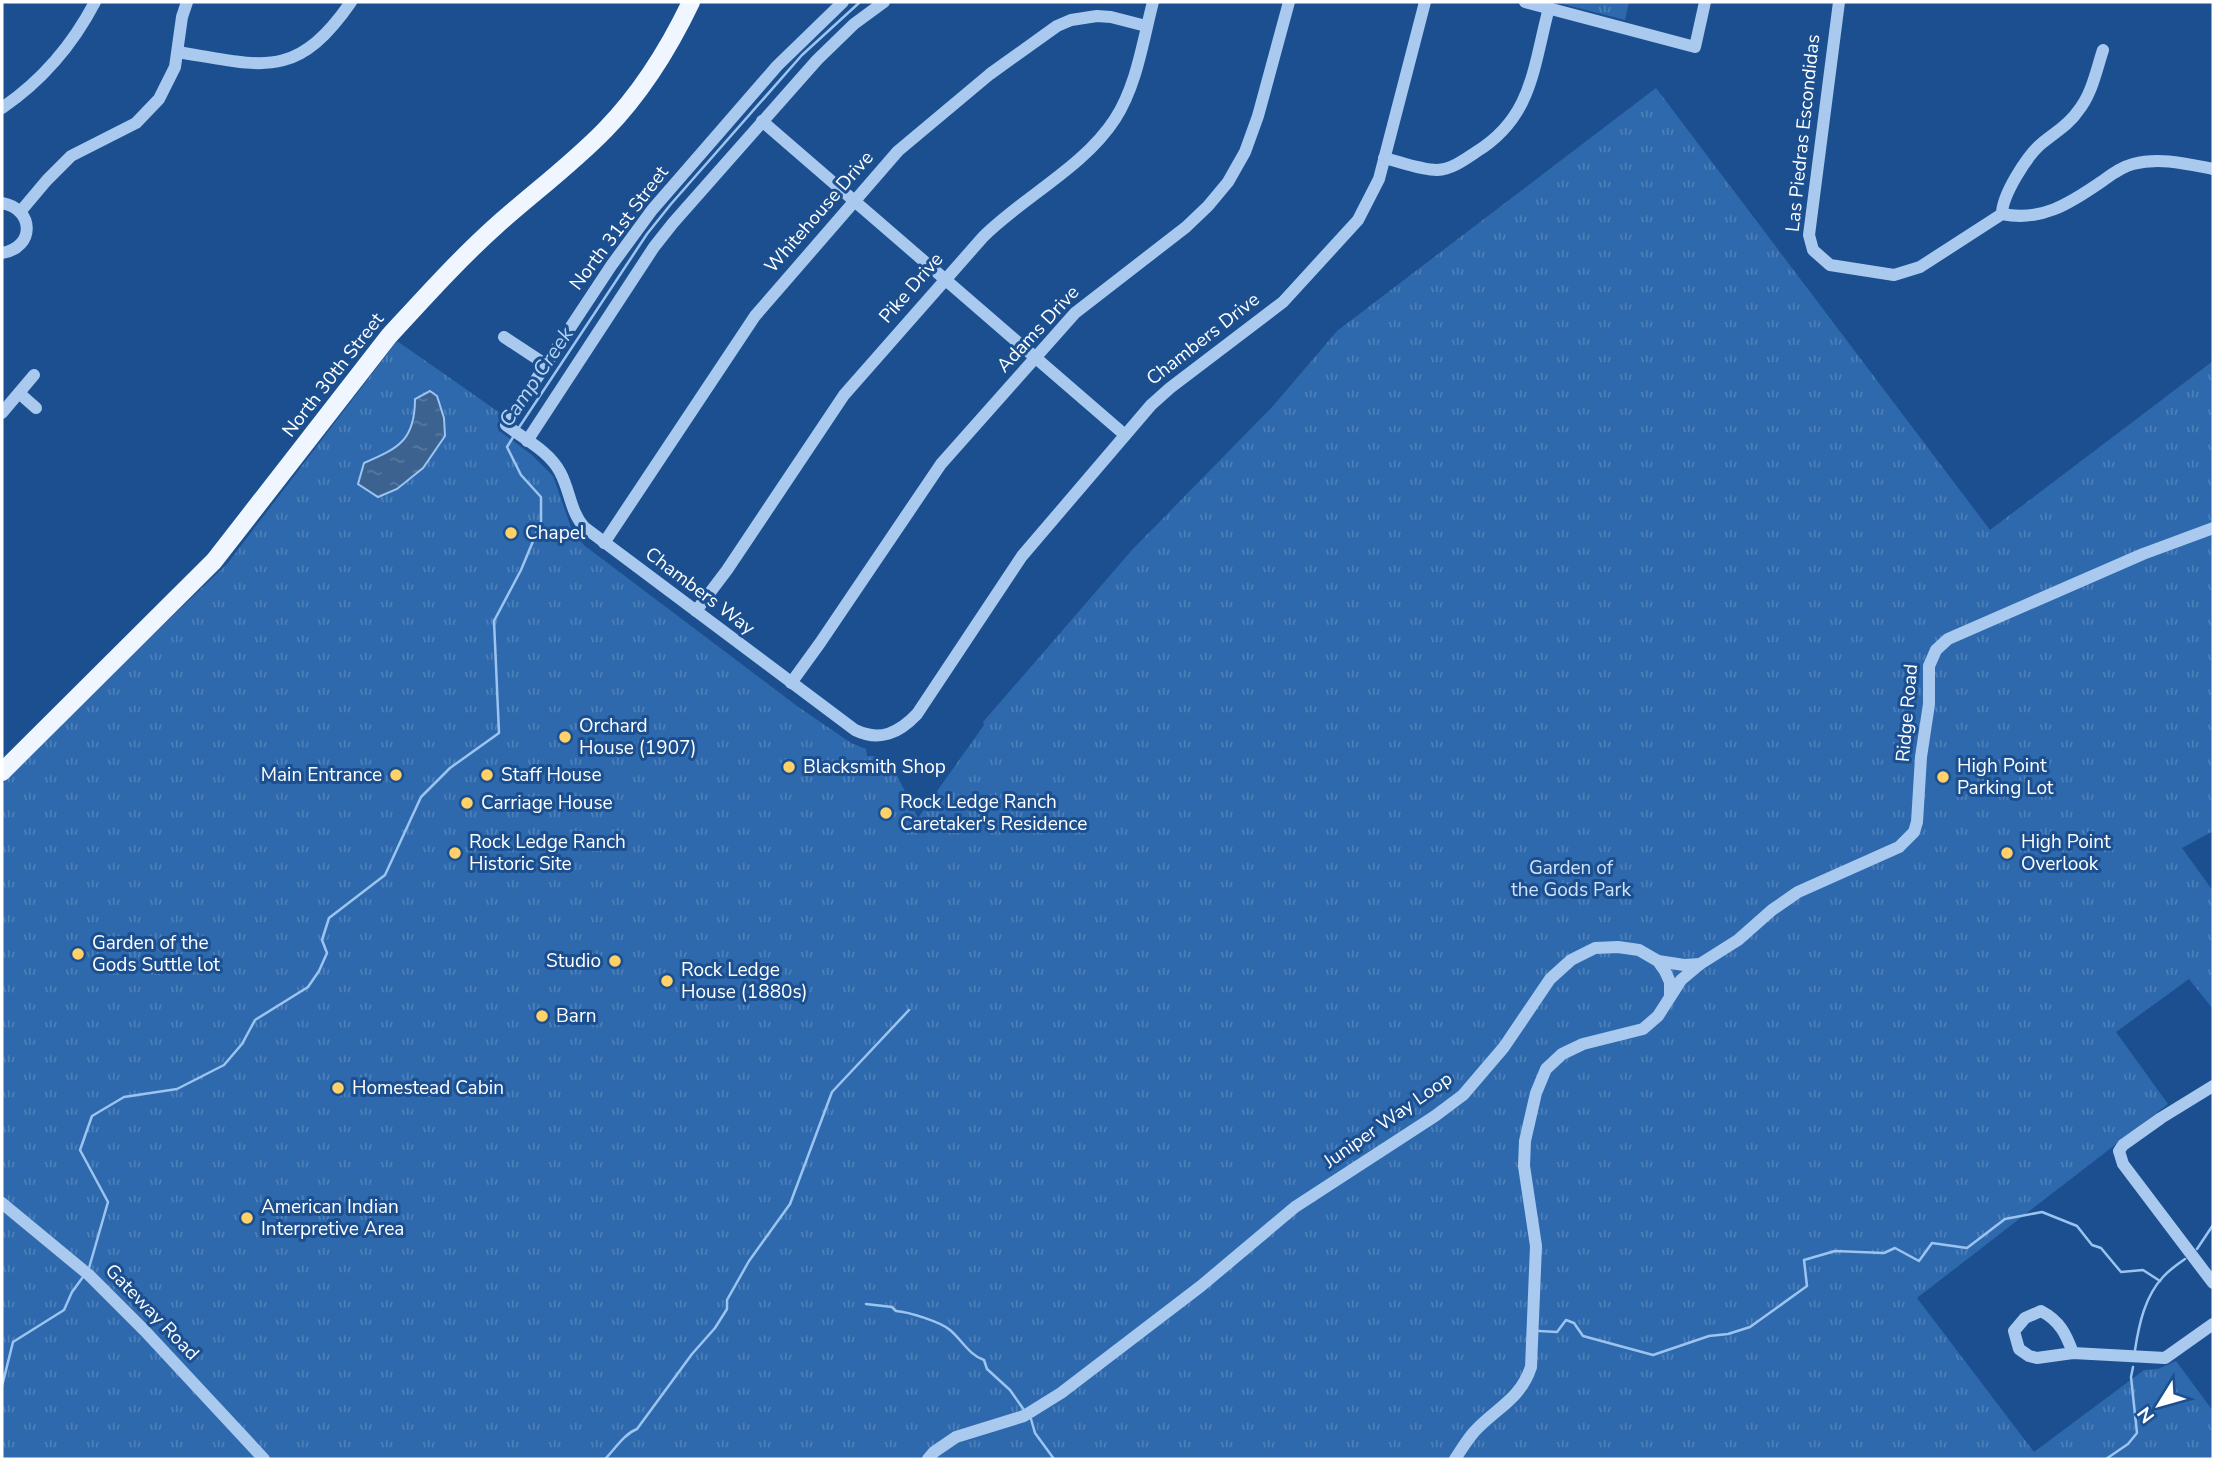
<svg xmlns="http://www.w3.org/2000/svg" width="2215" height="1461" font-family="'Nunito Sans',sans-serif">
<defs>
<pattern id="grass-tufts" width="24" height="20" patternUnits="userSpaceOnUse" patternTransform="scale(1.75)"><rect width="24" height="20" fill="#2e69ad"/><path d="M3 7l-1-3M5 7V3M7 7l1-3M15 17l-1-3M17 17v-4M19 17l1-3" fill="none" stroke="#4d80b9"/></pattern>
<pattern id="water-ripples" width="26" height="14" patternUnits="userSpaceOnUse" patternTransform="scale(1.75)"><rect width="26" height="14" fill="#3c6290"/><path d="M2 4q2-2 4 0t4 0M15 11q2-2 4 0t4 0" fill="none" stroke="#597aa1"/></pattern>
</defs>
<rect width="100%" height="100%" fill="#1b4f8f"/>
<g fill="url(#grass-tufts)">
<path d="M1555,2H1629L1625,20Z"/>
<path d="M1656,88L1990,530L2213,361V831L2182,848L2213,891V1009L2189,979L2116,1032L2168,1104L1917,1298L2034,1452L2144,1370L2158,1369L2176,1361L2213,1411V1459H2V785L79,705L227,564L397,341L503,415L497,424L498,430L532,455L553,476L573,533L585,546L797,706L851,743L866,749L867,756H876L885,767L892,765L918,818L984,725L983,722L1132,550L1273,406L1337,331Z"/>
</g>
<path fill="url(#water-ripples)" stroke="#9cc4f0" stroke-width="2" d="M430,391L437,396L444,418L445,436L423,468L397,489L378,497L358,484L364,463C399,448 415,440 415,399Z"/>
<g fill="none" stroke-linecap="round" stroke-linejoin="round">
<g stroke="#9cc4f0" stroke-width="2.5">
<path d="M518,429L647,234L671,204L802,55L860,2"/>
<path d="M2197,1249L2213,1225"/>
<path d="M89,1268L108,1202L80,1150L92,1116L124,1097L177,1089L224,1065L242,1044L255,1020L308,987L319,971L327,953L322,940L329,918L385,875L421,797L450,768L499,733L494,621L521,570L541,522V497L521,475L507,447L515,434"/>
<path d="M866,1304L892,1307L896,1311C909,1312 941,1322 950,1330C962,1340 969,1355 984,1360L987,1369L1010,1390L1024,1410"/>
<path d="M1539,1331L1557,1332L1566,1320L1574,1323L1583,1336L1653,1355L1709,1336L1728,1334L1750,1327L1807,1286L1804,1260L1835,1251L1884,1253L1895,1248L1919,1261L1932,1243L1967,1248L2005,1219L2042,1212L2077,1226L2092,1245L2101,1248L2121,1272L2143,1270L2160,1281"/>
<path d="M2135,1350C2139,1324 2145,1296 2163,1277C2169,1270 2178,1264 2185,1259"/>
<path d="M2,1386L13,1342L64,1310L72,1292L83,1277"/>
<path d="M1031,1419L1035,1433L1054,1459"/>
<path d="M605,1459C615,1449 624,1434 637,1429L692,1354L715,1328L727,1309V1300L749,1261L790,1204L832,1092L909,1010"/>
<path d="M2106,1459L2128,1444L2137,1433L2131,1377L2133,1367"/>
</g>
<g stroke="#a9c9ee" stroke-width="12">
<path d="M843,2L777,66L652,210L611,266L506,425C524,439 549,451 560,472C570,490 570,511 584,527L855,730C880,742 899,733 917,714L1022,556L1151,405L1170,388L1283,302L1358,220L1379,179L1425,2"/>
<path d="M1525,2L1695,47L1705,2"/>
<path d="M1839,2L1809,235L1813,250L1830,265L1894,275L1920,267L2002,214C2041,222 2069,204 2101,182C2111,175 2121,167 2133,164C2160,157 2187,164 2213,169"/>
<path d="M178,52C263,66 296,81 351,2"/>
<path d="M2,108C43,80 72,46 95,2"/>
<path d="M762,121L1125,435"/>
<path d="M1384,158C1401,162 1420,170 1437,170C1452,169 1464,160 1476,152C1533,117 1533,67 1549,8"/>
<path d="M2,203C35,209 35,248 2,253"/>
<path d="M20,212L47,180L71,156L136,123L159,99L175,67L182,17L187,2"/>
<path d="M2002,214C2002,195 2027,156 2041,144C2054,133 2069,125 2078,111C2092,94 2096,71 2103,50"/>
<path d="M504,337L545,364"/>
<path d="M19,393L36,408"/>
<path d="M2,413L34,375"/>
<path d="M527,441L654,247L673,223L817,60L854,24L884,2"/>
<path d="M604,543L755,316L898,151L990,74L1057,26L1071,20L1097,16L1111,17L1146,26"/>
<path d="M696,611L727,570L844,395L983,237C1023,197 1084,167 1115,119C1137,85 1143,40 1153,2"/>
<path d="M791,683L820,643L941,464L1075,313L1186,227L1208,206L1228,182L1245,152L1258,116L1289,2"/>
<path d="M1658,961L1684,965L1700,964"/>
<path d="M2213,1086L2161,1118L2123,1145L2119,1151L2123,1164L2213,1283"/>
<path d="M2,1203L89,1275L145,1331L264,1459"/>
<path d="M2073,1353C2066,1334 2060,1321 2041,1311L2025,1318L2014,1331L2019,1349L2029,1356L2037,1358L2073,1353L2165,1358L2213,1324"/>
<path d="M928,1459L934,1452L956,1437L1024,1416L1061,1393L1201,1286L1295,1207L1435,1116L1463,1095L1504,1047L1550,979L1571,960L1595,948L1618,947L1639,950L1658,961L1665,971L1670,982V996"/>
<path d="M1455,1459C1461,1450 1467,1440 1474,1432C1496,1408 1520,1400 1531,1367L1536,1246L1524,1166L1525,1141L1536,1093L1546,1069L1562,1054L1583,1044L1643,1029L1658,1016L1681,980L1700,964L1738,940L1772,910L1798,892L1899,847L1914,832L1917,822L1921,757L1929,704V666L1936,650L1948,639L2143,554L2213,528"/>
</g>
<path stroke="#f0f6ff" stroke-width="18" d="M2,772L214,561L389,336C424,298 459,259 497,225C533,193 572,164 605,130C642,92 669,48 691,2"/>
</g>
<g fill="#ffd166" stroke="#1b4f8f" stroke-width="2.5">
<circle cx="511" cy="533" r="7"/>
<circle cx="565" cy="737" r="7"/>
<circle cx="789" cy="767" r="7"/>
<circle cx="396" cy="775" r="7"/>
<circle cx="487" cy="775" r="7"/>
<circle cx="1943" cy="777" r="7"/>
<circle cx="467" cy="803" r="7"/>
<circle cx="886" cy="813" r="7"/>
<circle cx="455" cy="853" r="7"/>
<circle cx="2007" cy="853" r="7"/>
<circle cx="78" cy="954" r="7"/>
<circle cx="615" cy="961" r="7"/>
<circle cx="667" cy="981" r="7"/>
<circle cx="542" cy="1016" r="7"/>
<circle cx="338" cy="1088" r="7"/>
<circle cx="247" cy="1218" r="7"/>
</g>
<g text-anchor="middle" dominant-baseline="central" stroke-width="6" stroke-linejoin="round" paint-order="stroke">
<g font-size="19" fill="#fff" stroke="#1b4f8f">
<text transform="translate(1803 133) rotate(-84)">Las Piedras Escondidas</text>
<text transform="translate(819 212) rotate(-49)">Whitehouse Drive</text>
<text transform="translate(619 228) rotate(-53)">North 31st Street</text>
<text transform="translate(911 288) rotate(-49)">Pike Drive</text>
<text transform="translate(1038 329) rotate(-47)">Adams Drive</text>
<text transform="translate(1203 339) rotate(-38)">Chambers Drive</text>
<text transform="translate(333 375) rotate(-52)">North 30th Street</text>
<text transform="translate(700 591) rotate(37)">Chambers Way</text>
<text transform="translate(1907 713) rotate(-85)">Ridge Road</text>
<text transform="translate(1388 1120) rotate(-35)">Juniper Way Loop</text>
<text transform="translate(152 1312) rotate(46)">Gateway Road</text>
</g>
<g font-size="19" fill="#fff" stroke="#1b4f8f" text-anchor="start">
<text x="525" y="533">Chapel</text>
<text x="579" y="726">Orchard<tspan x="579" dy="22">House (1907)</tspan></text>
<text x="1957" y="766">High Point<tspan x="1957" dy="22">Parking Lot</tspan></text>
<text x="803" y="767">Blacksmith Shop</text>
<text x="382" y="775" text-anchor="end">Main Entrance</text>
<text x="501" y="775">Staff House</text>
<text x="900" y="802">Rock Ledge Ranch<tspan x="900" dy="22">Caretaker's Residence</tspan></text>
<text x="481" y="803">Carriage House</text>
<text x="469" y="842">Rock Ledge Ranch<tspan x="469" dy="22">Historic Site</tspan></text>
<text x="2021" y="842">High Point<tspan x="2021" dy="22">Overlook</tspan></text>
<text x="92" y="943">Garden of the<tspan x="92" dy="22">Gods Suttle lot</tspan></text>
<text x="601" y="961" text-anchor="end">Studio</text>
<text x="681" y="970">Rock Ledge<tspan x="681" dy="22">House (1880s)</tspan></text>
<text x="556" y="1016">Barn</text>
<text x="352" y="1088">Homestead Cabin</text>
<text x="261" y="1207">American Indian<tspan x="261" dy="22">Interpretive Area</tspan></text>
</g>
<g font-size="19" fill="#cfe3fa" stroke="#1b4f8f">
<text x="1571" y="868">Garden of<tspan x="1571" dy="22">the Gods Park</tspan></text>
</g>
<g font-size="21" font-style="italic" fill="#b5d3f5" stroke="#1b4f8f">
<text transform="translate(536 377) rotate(-56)">Camp Creek</text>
</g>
</g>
<rect width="2215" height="1461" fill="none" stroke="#ffffff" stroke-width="7"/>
<g transform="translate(2159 1405) rotate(233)" stroke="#1b4f8f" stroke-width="5" paint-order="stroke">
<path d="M0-5L12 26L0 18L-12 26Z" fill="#ffffff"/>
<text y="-10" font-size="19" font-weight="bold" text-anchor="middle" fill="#ffffff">N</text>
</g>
</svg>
